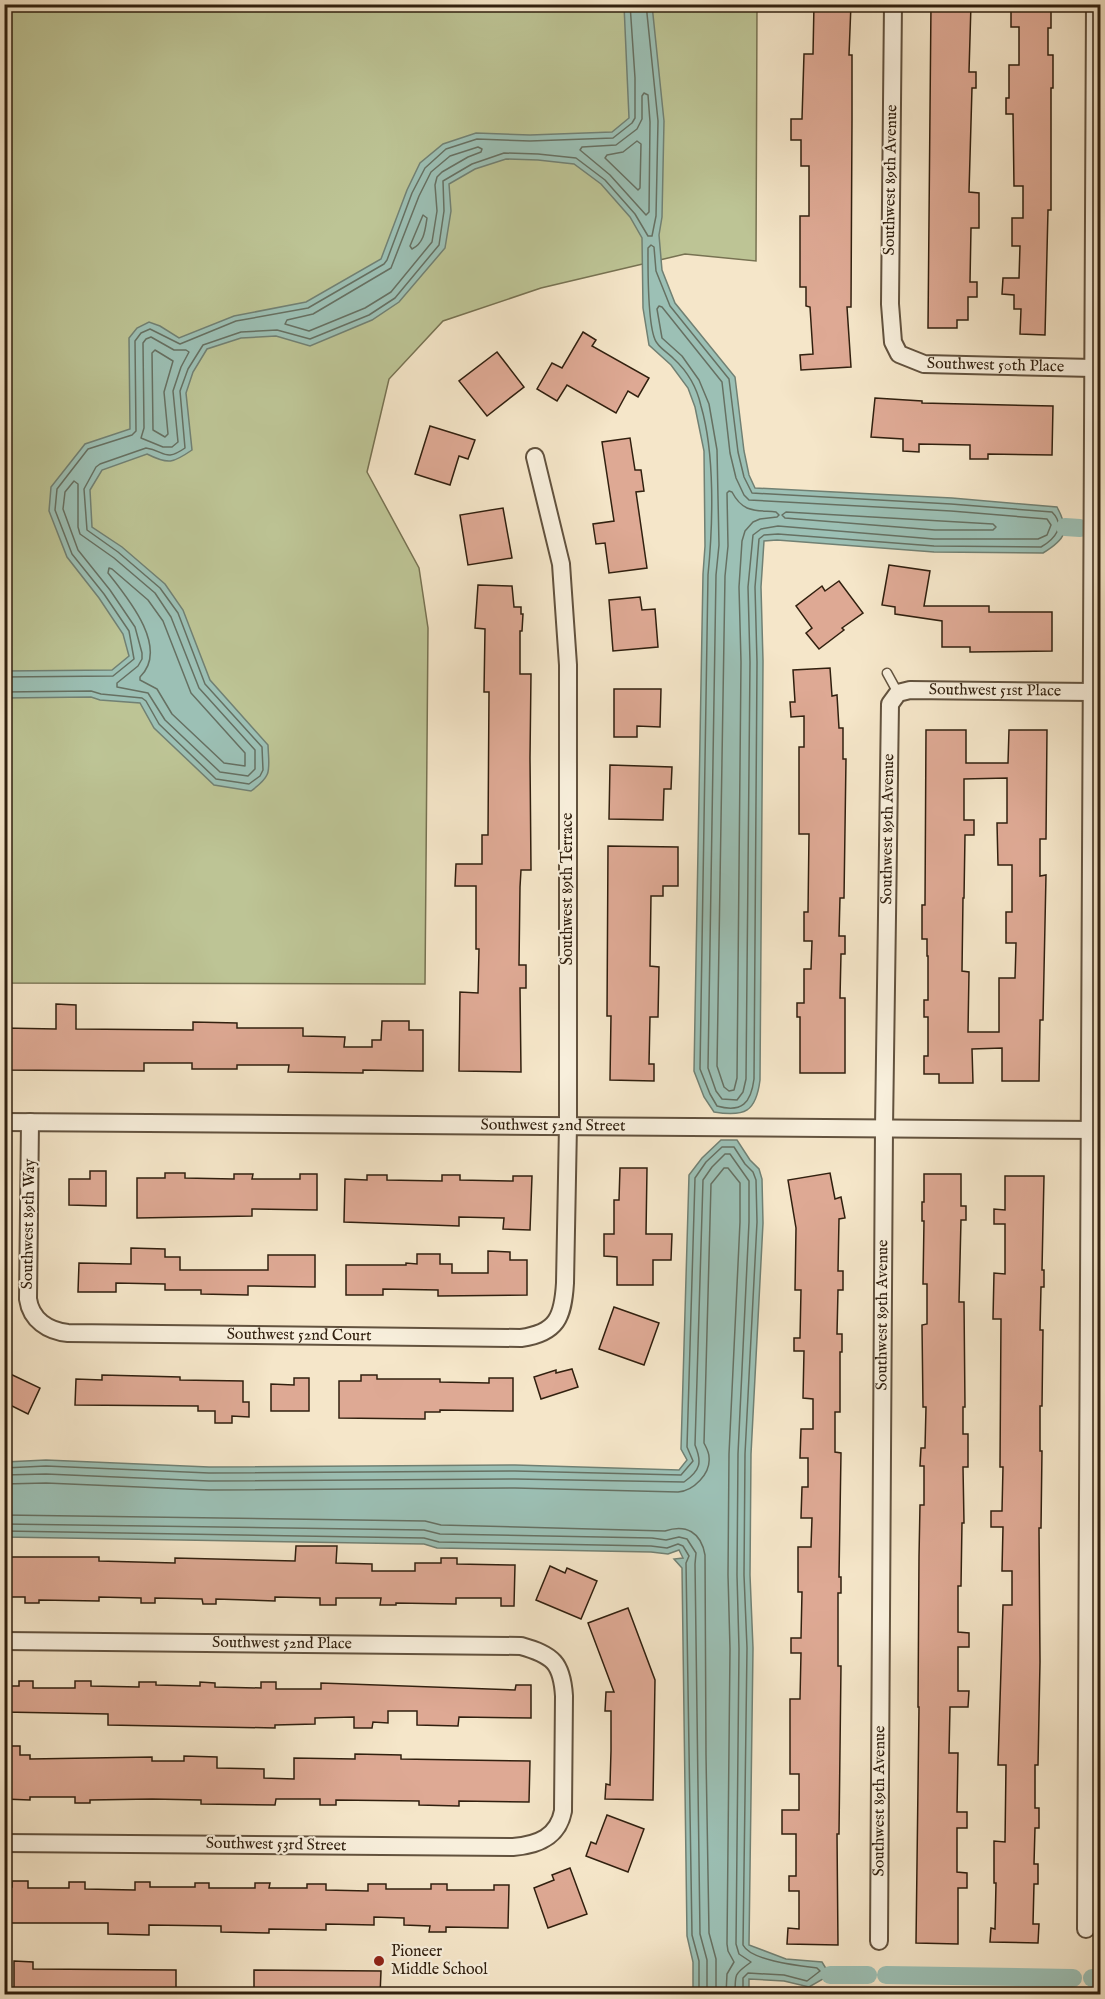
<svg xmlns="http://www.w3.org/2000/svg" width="1105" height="1999" font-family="'IM FELL English',serif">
<rect width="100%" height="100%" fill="#f5e6c9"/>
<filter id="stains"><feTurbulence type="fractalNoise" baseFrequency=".00333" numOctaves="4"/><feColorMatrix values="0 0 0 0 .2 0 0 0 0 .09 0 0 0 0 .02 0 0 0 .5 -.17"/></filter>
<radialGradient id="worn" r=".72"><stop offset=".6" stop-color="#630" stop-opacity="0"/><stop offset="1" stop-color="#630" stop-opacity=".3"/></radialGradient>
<path fill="#bdc495" stroke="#777252" stroke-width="1.5" d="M5,5H757L756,261L685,254L541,288L443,321L389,379L367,472L419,568L428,628L425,984L5,983Z"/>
<g fill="#9cc0b5" stroke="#718073" stroke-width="1.5">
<path d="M624,5H652L664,121L662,217L659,235L662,270L675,303L735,377L744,451L749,475L755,488L952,498L1057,507C1070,531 1066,539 1043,553L934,552L777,540L764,541L761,587L763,661L760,1080C756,1112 745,1117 714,1112L704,1097L694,1071L703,574L705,546L704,451L695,407L688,388L671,365L649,345L643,308L642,238L630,217L601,184L574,164L538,160L506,159L475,169L449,184L451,211L445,248L399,302L372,320L310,346L276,336L241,338L207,349L193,372L186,393L192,450C173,463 169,465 147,454L102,470L90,490L92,527L122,547L165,584L183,610L210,680L268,745C269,771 273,775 251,791L214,785L154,728L140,703L100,700L91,697L5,698V671L112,670L129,656L123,634L99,598L67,557L49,511L51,487L85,444L130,429L129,338L137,328L149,322L160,326L179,338L234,316L306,302L381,259L407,190L420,163L443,144L476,133L530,135L612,132L629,118Z"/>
<path d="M721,1140H737L750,1160L759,1169L762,1179L763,1223L751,1454L750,1575L753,1648L749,1945L786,1959L822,1962L830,1975L809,1987L784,1981L749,1979V1994H693V1962L687,1936L682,1568L674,1559L683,1558L679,1550L668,1554L651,1552L437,1548L424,1544L4,1537L5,1462L46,1460L209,1467L515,1465L679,1470L687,1460L681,1449L689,1175L702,1158Z"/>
</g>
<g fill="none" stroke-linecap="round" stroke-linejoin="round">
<g stroke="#667062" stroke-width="1.5">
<path d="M644,93L648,95L650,122L649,212L646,215L610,175L580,150L582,147L616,145L637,129L642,119V96Z"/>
<path d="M637,141L641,144L640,188L638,190L605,158L607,155L623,152Z"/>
<path d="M478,147L482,149L481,152L468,157L442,172L437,177L435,185L437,211L432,242L391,292L365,308L309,331L285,324L287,320L313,314L391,268L419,196L431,172L450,156Z"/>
<path d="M423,215L427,218C425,231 424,243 412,249L410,246Z"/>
<path d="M651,245L654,247L656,271L670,306L729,379L738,452L744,477L752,493L951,504L1052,512C1066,526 1055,539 1041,547L934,546L778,534L764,535L759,539L755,587L757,662L754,1079C751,1103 742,1113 717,1106L710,1094L700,1069L708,575C713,524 715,454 701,406C697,388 687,371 674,359C668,353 661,349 657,343C647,331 648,266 648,248Z"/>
<path d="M659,306L662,307L722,382L730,453L736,478L744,495L749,500L951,511L1047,519L1051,525L1047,535L1038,539H934L778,526L761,529L753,535L748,587L750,662L746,1079L743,1092L737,1100L722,1099L716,1091L708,1068L716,575L719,545L717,450L709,404L699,380L682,356L662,338L657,309Z"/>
<path d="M151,337L174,350H186L189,352L181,367L173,391L178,442L172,447H163L141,438L144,428L143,343L146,339Z"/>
<path d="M155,350L173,361L164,392L168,434L165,437L153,430L152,353Z"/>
<path d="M74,481L78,484V527L80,534L114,558L155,593L171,617L199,688L255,750V769L248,776L220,772L165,720L148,693L117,687V683L138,666L142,659V653L135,627L110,590L78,550L63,509L65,492Z"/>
<path d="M729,491L732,492C743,513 755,510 776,512L779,515L777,517L760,519L753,522L745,531L742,541L739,587L741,662L737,1078L734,1090L729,1091L724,1087L717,1066L725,576L728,546L727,493Z"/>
<path d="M786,512L993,524L996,527L993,530H935L785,518L782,515Z"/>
<path d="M109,568L112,569L148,600L163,621L191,693L245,753V766L224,763L172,714L157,689L140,680V677C170,648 127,597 108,573Z"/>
<path d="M4,677L113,676L134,659L129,631L104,594L72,554L55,510L57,489L88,449L132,435L136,431L135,341L141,333L150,329L180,344L236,321L308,308L384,264L387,260L412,193L425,168L446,149L477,139L530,141L613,138L632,123L635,118V78L630,4"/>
<path d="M4,692L91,691L101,694L142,698L146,701L159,724L216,779L249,784L260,776L263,770L262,747L205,684L178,613L160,588L118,552L87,530L84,489L96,467L100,464L146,448C165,451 165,462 185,448L180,391L188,369L203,345L241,332L277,330L310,339L369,315L395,298L439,245L444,211L443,181L472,164L504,153L538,154L576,158L605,180L635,214L648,236H652L656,216L658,121L646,4"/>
<path d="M4,1468L46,1466L209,1473L515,1471L681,1475L693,1461L687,1447L695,1178L706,1162L722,1147H734L745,1164L753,1172L756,1180L757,1222L745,1454L744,1575L747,1648L743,1945C751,1961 801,1966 817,1968L820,1971L807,1981L784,1975L748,1973L743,1978V1994"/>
<path d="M4,1475L46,1474L209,1481L515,1479L684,1482C701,1470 702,1462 695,1445L703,1180L712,1167L725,1154H730L749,1181V1222L738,1454L737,1575L739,1649L736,1944L739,1954L751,1962C735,1974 735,1972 735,1994"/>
<path d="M4,1484L46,1483L209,1490L515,1488L678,1492C693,1491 711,1474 709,1457C709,1452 706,1447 704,1443L711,1184L724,1168H728L740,1183V1222L729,1454L728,1575L730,1649L727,1944L728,1951L734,1962L727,1974L726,1994"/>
<path d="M4,1515L425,1521L441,1525L665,1531C686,1524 701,1532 705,1555L706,1755L709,1933L716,1959V1994"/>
<path d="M4,1524L424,1530L440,1534L652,1538L666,1540L679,1537L687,1539L696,1553L695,1564L700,1934L707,1960V1994"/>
<path d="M4,1531L424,1538L439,1542L651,1546L667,1548L678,1544L683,1546L689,1556L686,1563L692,1935L699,1961V1994"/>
</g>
<g stroke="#9cc0b5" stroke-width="18">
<path d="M1065,527L1080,528"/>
<path d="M830,1975H868"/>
<path d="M886,1975L1073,1978"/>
<path d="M1092,1978H1100"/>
</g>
</g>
<g fill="#dea994" stroke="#31200f" stroke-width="1.5" fill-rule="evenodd">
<path d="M814,4H851L849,55H852V120L851,307H847L851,367L801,370L800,355L813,354L810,307L806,306V287H800V216H809V166H801V140H791V119H802L804,54H813Z"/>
<path d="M931,4H971L969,72H976V88H972L969,192L979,193V228H971L970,282H977V297H968V320H957V328H928Z"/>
<path d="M1020,4H1051V28H1048V55H1053V88H1051V210H1048L1045,335L1020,334L1021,309H1014V295L1002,294L1003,278H1019L1020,246H1012V218H1023V186H1014L1013,114H1006V98H1009V65H1019V27H1011V6H1020Z"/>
<path d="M583,332L596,340L592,346L649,378L638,397L628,391L616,413L567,385L557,401L537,389L552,363L562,368Z"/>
<path d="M497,352L524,387L487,416L459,381Z"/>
<path d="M875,398L922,401V403L1053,406L1052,455L988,454V459H970V445L919,444V452L903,451V439L871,437Z"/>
<path d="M430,426L475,440L468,459L459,456L450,485L415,474Z"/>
<path d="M630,438L635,470H641L644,491L636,492L647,568L609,573L605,543L596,544L593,524L614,521L602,442Z"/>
<path d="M503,508L512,558L468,565L460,515Z"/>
<path d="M889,565L930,571L924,606H989V612H1052V651L970,652V647H942V621L895,614V607L882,605Z"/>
<path d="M839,581L863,613L842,628L844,630L819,649L806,633L812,628L796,606L822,586L825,591Z"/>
<path d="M478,585L512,586L514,607H521V614H523L522,631H520V674H531L530,758L531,870H521L520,887L519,965H526V988H520L521,1072L459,1071L460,992L478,993L479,949H476V886H455L456,864H482V835H488L489,692H484L485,629L475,628Z"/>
<path d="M640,597L642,610L655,609L658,647L613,651L609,600Z"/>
<path d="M830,668L832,696L837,695L839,728H843V759H846L844,898H840L839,936H845V954H841L840,998H845V1073H800V1017H797V1003H804V969H811L812,941H804V912H808L809,834H799V747H804V716L791,717L790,702H795L793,670Z"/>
<path d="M614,689H661L660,727L637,726V737H614Z"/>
<path d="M926,730H966V763H1008L1009,730H1047L1046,839H1040V876L1046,875L1043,1020H1040L1039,1081H1002V1048L972,1049L973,1083H939V1074H924V1056H928V1017H924V1000H928V956H927V939H922V905H925ZM1007,778V823H997L998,865H1012V912H1006V943H1016L1015,978H999V1032H968L969,972L962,971L963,898H964L965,835H974V820H964V779Z"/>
<path d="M610,765L672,767L671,789H664L663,820L609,819Z"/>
<path d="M608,846L678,847V886H663V896H651L650,966L659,967L658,1017H650L649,1064H654V1081L610,1080L611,1016H607Z"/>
<path d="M56,1004L76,1005V1029L193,1030V1022L237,1023V1028H303V1036L345,1037L344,1047H372V1040H381L382,1021H409V1030H423V1071L363,1070V1073L288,1072L289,1065H237V1069H192V1063H144V1071L4,1070V1028L56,1029Z"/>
<path d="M620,1168H647L646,1234H672L671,1260H653V1285H617V1257L604,1256V1234H614V1200H619Z"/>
<path d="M90,1171H106V1206L69,1205V1179H90Z"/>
<path d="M165,1173H185V1178L234,1179V1174H253L252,1179H300V1174H317V1210L252,1209V1216L137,1218V1178H165Z"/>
<path d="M830,1173L835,1199L841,1197L845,1218L839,1219L838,1271H843V1290H838L837,1334H842V1352H840V1412H835V1452L841,1453L839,1577H841V1593H838V1666H841L839,1834H837L838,1945L787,1944L788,1928L799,1929V1891H789V1876H796V1834H782V1810H799V1774H790V1699H800L801,1653H791V1638H801L802,1592H798V1547H811L812,1518H801L802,1487H808V1458H800L801,1429H813V1399L803,1398L804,1351H794V1338H800L801,1290H795L796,1228L788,1180Z"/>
<path d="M924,1174H961V1206H966V1220H961L959,1302H964L965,1407H963V1434H968V1467H963L964,1523H962L961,1586H958V1632L969,1633V1647H958V1691H969L968,1707H950L949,1753H958L957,1812H967V1828H957V1872L967,1873V1888H958V1944L916,1943L919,1707H918L919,1557L920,1505H924V1466H920L921,1448H925L926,1407H923L922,1325L927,1324V1284H923L924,1221H922V1202H924Z"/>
<path d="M367,1175H387V1180L442,1181V1175H460V1180L513,1181V1176H532L530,1230L503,1229L504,1218L459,1217V1226L344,1222L345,1179L367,1180Z"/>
<path d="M1005,1176H1044L1042,1270H1044V1287H1041L1040,1330H1043L1042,1406H1040V1451H1042L1041,1528H1039L1040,1662L1038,1765H1035V1808H1039V1828H1035L1034,1864H1038V1884H1034L1033,1924H1039L1038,1943L990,1942L991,1928L995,1929L996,1883H994V1841L1005,1842L1006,1765H998L1003,1605H1012V1571H1002L1003,1527H991V1511H1002L1003,1467H1000L1001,1319H993L994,1273L1005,1274V1224H994V1209L1005,1210Z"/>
<path d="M131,1248L165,1249V1257H180V1270H268V1255H315V1287L248,1286V1295L201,1294V1290H165V1284L116,1283V1292H78L79,1263L131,1264Z"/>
<path d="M488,1251L510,1252V1260H527V1295L438,1296V1290L383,1289V1295H346V1265H406V1263L417,1264V1254H440V1264H452V1273H488Z"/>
<path d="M614,1307L659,1323L644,1365L599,1349Z"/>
<path d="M572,1369L578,1387L541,1399L534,1377L556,1370V1373Z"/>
<path d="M4,1371L40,1388L28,1414L4,1402Z"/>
<path d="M102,1375L180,1377V1380L243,1381V1402H249V1417L232,1416V1423H215V1411H198V1406L75,1405L76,1379L102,1380Z"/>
<path d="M361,1375H377V1379H440V1382L489,1383V1378H513V1411L440,1410V1412H425V1419L339,1418V1381H361Z"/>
<path d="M294,1378H309V1411H271V1384L294,1385Z"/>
<path d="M296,1546H337L336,1563L372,1564V1571H415V1563H441V1558H457V1564L515,1565L514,1606H501V1598H456V1604L396,1603V1605H380L381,1598H336V1605H320V1598L275,1597V1601L216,1599V1604H203L202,1599L155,1598V1603H141V1598L99,1597V1601L39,1600V1603H25V1597H4V1557H99V1561L175,1563V1558L295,1561Z"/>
<path d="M550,1566L565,1573L567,1568L597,1581L581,1619L536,1600Z"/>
<path d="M628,1608L655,1680L653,1800L605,1799L606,1784L610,1785L611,1751V1711H605L606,1692H614L588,1623Z"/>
<path d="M19,1681H33V1688H75V1681H91V1686L139,1687V1682H156V1685L200,1686V1682L215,1683V1687L261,1688V1682H276V1689H321V1683L515,1690L516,1685H531V1718L459,1717L458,1726L417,1725V1711H388V1723L373,1722L372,1728H354V1717L315,1718V1724L275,1725V1728L108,1725V1714L4,1712V1686H19Z"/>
<path d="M4,1746H20V1755H30V1759L152,1757V1761H184V1756L217,1757V1768L264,1769V1778L294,1779V1758L355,1759V1754L401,1755V1759L530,1761L529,1802L459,1801V1806L419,1805V1801L336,1800V1805H320V1799H276L275,1805L201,1804V1800L152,1799L90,1800V1803H75V1797H30V1800L4,1799Z"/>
<path d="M607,1815L644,1829L628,1872L586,1856L591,1842L596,1844Z"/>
<path d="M570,1868L587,1914L548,1928L534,1888L554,1880L552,1875Z"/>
<path d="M12,1881H28V1888H69V1882H85V1889L135,1890V1882H150V1887H195V1883H209V1888H255V1883H270L269,1888H307V1884H326V1890L368,1891V1884H386V1889H431V1884H447V1890H494V1885H509L508,1928L446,1927V1932H429L430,1926L404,1925V1918L374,1917V1925L326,1924V1930L269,1929V1933L221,1932V1926L149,1925V1935L108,1934V1923H4V1887H12Z"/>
<path d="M14,1961L33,1962V1969L176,1970V1995H14Z"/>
<path d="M254,1970L381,1971L380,1995H293V1988H254Z"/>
</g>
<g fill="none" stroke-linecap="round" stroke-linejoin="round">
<defs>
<path id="service" d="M887,673L898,693"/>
<g id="minor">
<path id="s1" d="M893,4L890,304L893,342L899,354L924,364L1093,368"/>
<path id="s2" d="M4,1122L1099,1130"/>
<path id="s3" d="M30,1122L28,1299C31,1320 48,1331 68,1333L521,1338C557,1333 563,1317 565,1283L568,1125V665L561,564L535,457"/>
<path id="s4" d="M4,1641L521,1646C553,1655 562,1663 564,1696L563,1811C558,1837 538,1845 513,1847L4,1843"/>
<path d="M1086,1929L1095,4"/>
<path id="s5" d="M879,1941L884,1128L890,704L898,693L910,690L1092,692"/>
</g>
</defs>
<use href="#service" stroke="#62523e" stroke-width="11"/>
<use href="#minor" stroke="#62523e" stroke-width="20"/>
<use href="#service" stroke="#f8efdc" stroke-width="8"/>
<use href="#minor" stroke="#f8efdc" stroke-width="16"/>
</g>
<circle fill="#8f2418" stroke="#f8efdc" stroke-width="2" cx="379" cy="1961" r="6"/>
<g text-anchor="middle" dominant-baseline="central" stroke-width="4.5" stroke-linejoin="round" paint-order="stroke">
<g font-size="16" fill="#31200f" stroke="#f8efdc">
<text transform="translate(891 180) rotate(-89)">Southwest 89th Avenue</text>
<text stroke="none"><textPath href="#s1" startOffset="450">Southwest 50th Place</textPath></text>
<text stroke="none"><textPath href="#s5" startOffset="1348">Southwest 51st Place</textPath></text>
<text stroke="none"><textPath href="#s5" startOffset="1112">Southwest 89th Avenue</textPath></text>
<text transform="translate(568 889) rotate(-90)">Southwest 89th Terrace</text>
<text stroke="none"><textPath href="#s2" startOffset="549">Southwest 52nd Street</textPath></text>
<text transform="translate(29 1224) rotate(-89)">Southwest 89th Way</text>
<text stroke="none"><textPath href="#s5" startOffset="626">Southwest 89th Avenue</textPath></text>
<text stroke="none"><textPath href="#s3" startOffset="465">Southwest 52nd Court</textPath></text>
<text stroke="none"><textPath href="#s4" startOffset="278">Southwest 52nd Place</textPath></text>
<text stroke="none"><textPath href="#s5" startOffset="140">Southwest 89th Avenue</textPath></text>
<text transform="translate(276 1845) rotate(1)">Southwest 53rd Street</text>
</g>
<g font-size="16" fill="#31200f" stroke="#f8efdc" text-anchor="start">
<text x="391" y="1952">Pioneer<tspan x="391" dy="18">Middle School</tspan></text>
</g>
</g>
<rect width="1105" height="1999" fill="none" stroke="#f5e6c9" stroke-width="24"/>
<rect x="6" y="6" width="1093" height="1987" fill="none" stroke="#31200f" stroke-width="3"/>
<rect x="12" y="12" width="1081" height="1975" fill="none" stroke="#31200f" stroke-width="1.5"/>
<rect width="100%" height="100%" filter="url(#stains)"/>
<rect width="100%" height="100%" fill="url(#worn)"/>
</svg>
